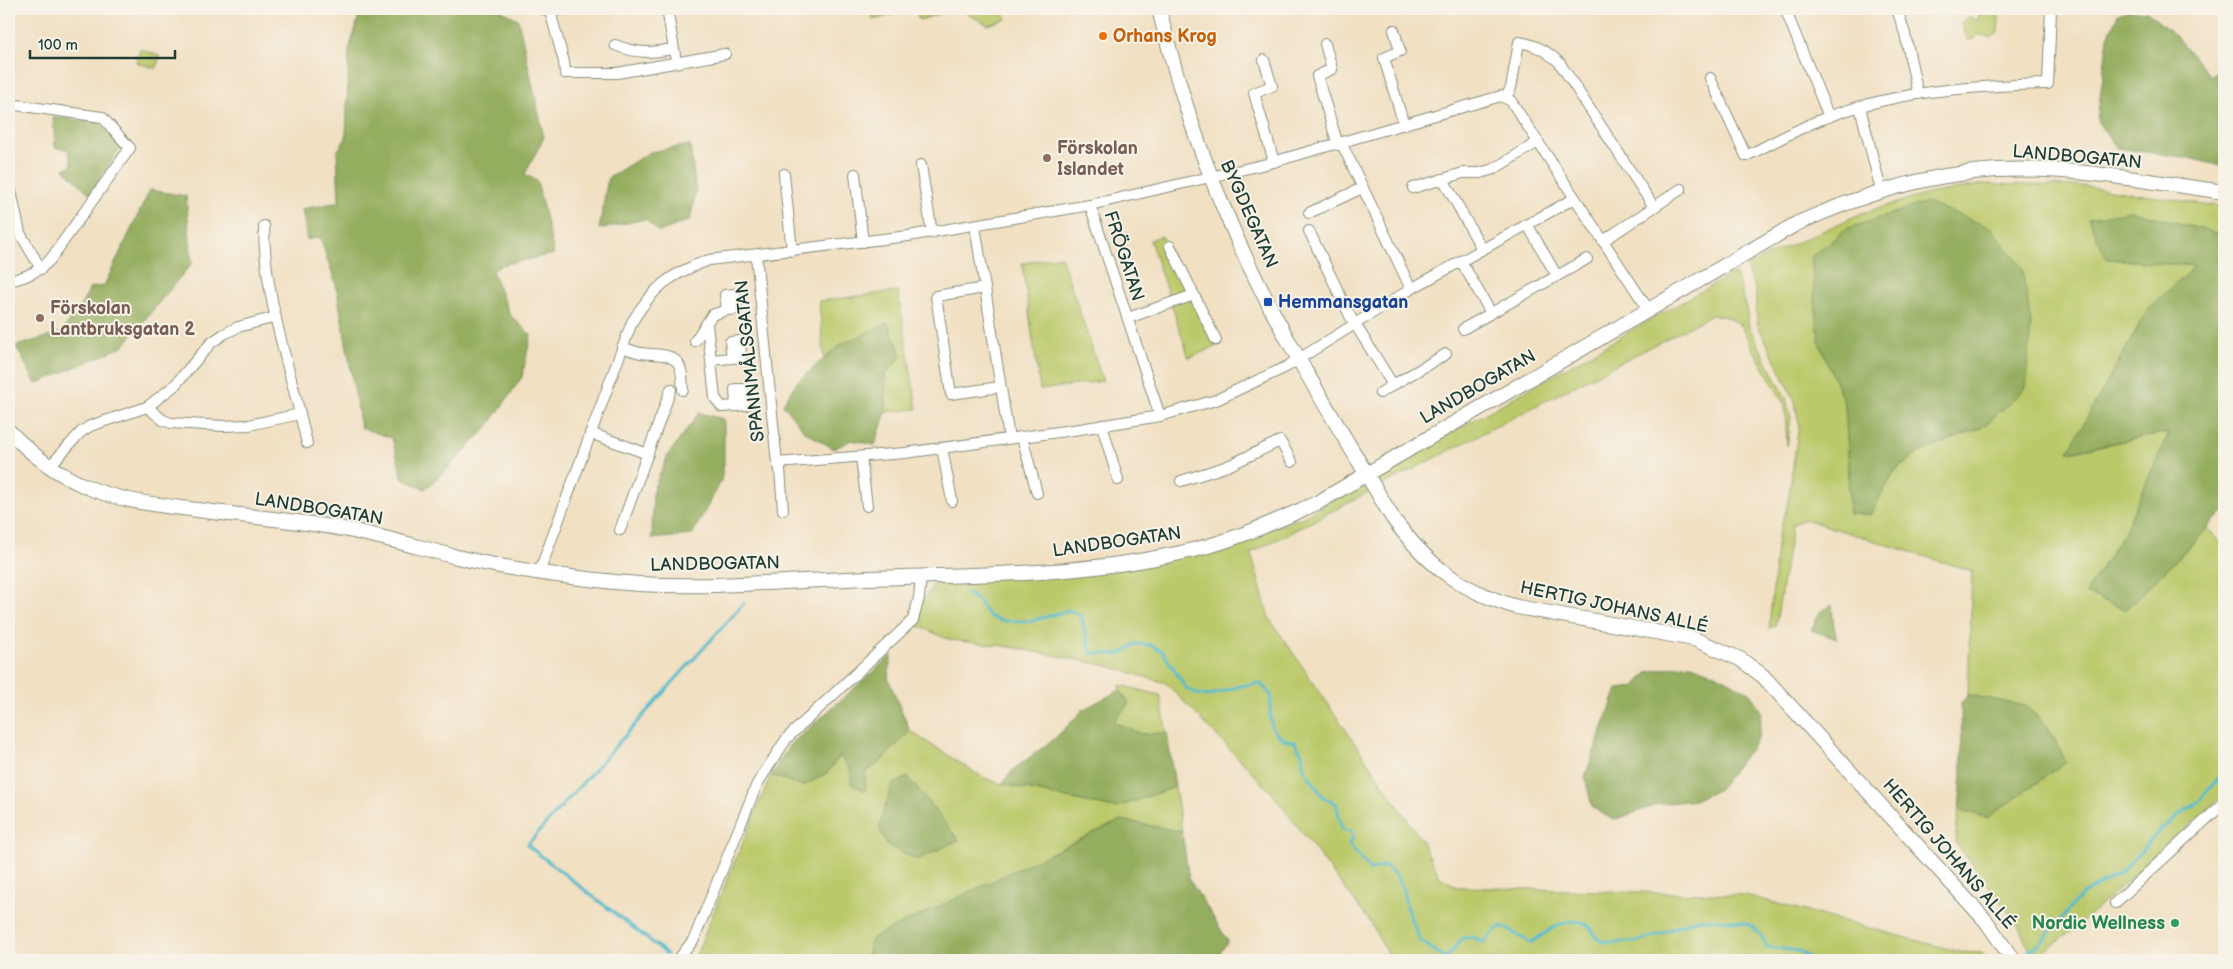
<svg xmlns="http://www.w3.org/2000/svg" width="2233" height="969" font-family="'Balsamiq Sans',sans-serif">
<rect width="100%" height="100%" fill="#f7f3e8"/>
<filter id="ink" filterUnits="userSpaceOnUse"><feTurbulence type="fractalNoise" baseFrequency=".02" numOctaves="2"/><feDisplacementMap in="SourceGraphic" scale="10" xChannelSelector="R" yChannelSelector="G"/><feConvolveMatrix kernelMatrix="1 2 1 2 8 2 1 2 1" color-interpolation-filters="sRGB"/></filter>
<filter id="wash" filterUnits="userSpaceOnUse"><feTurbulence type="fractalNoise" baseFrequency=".0096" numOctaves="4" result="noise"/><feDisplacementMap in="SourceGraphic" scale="20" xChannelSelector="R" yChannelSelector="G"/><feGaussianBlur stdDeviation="1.12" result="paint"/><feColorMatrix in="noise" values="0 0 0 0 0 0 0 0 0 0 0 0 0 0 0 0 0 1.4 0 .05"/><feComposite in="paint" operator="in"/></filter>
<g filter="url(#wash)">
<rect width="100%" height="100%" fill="#f1e0c2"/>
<g fill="#bbc96b" stroke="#6d8350" fill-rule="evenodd">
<path d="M870,9H912L873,20Z"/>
<path d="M915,9H957L919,20Z"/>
<path d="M959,9H1003L1006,19L988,25Z"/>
<path d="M1990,9L1995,10L1999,17L1998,33L1991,38L1978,34L1975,39L1968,40L1961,24L1967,17L1973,18L1977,21L1980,12Z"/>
<path d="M140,49L160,56L156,69L136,62Z"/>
<path d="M1985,184L2084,186L2224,207V235L2131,211L2107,259L2196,266L2148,309L2069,452L2169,432L2125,531L2086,593L2126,610L2208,528L2224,548V795L2075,928L2034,959L2017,923L1955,842L1959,809L1987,818L2026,706L1968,695L1972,571L1804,519L1792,525L1777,617L1775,626L1769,628L1778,536L1787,507L1799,425L1795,401L1758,325L1756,310V291L1746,268L1756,261L1862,213L1927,194ZM1845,405L1983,427L1920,452L1894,472L1870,514H1849V466Z"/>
<path d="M1162,236L1214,344L1220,341L1222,344L1189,358L1150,240Z"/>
<path d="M1061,256L1103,381L1040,390L1022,263Z"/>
<path d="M1736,274L1746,308L1749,327L1786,398L1791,418L1787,446L1785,406L1740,325L1727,317L1712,315L1251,553L1269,618L1420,838L1440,877L1458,887L1745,895L1960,952L1982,953L1988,960H1390L1371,923L1272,793L1166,683L1104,665L1005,646L950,640L916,625L920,605L935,582L1220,545L1301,518L1728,276Z"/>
<path d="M898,291L917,409L886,412L885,375L840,345L824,359L819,301Z"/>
<path d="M1120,685L1160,695L1167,733L1142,734L1112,722L1129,703L1120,690Z"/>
<path d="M910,731L982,777L1002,784L1115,808L1175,787L1182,832L1121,820L867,956L868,960H697L695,957L771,775L803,786L827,773L840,756L865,790V773L880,762Z"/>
</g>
<g fill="#94ad5f" stroke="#5a754a">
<path d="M361,9H498L518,19L544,137L525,174L537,181L554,254L501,265L492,271L510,315L531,335L522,377L487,428L448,468L425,489L403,479L392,438L361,428L336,285L320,237L307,240L302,209L339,202L337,152L346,138L349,50Z"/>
<path d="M2129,10L2147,12L2178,38L2210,76L2224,65V167L2189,158L2117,148L2097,121L2108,37L2118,14Z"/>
<path d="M53,117L99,122L121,147L90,194L64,169L72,165L68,149L55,148Z"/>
<path d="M690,145L696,192L690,220L659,232L645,219L599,229L608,178L650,152Z"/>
<path d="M150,190L186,196L192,263L122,347L36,384L16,346L61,333L83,302L90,288L104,286Z"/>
<path d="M1927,202L1991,228L2022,267L2031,322L2026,388L1983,427L1920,452L1894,471L1871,514H1849V466L1845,405L1819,342L1811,257L1846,229Z"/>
<path d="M2131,211L2224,235V511L2126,610L2086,593L2125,531L2169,432L2068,452L2148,309L2195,266L2107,259L2088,218Z"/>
<path d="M888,323L902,356L885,375L886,412L875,445L851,440L834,449L804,431L783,404L796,383L840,345Z"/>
<path d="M699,413L724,419V464L721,481L692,535L652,539L653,490L668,455Z"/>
<path d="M1832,605L1834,627L1837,639L1811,630L1820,612Z"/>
<path d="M892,655L888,678L910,731L880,762L865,773V791L851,784V770L840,756L827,773L803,786L771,775L789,746Z"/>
<path d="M1689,664L1716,674L1750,693L1762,713L1758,739L1719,789L1695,800L1660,804L1613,820L1592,807L1585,777L1617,689L1634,687L1648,672Z"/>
<path d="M1120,690L1129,703L1113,722L1142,734L1167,733L1175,787L1115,808L1002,784L1013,770L1054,739L1084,709Z"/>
<path d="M1968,695L2026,706L2048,727L2066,762L1987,818L1959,809L1962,775L1961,703Z"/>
<path d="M908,777L959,840L917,860L887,845L879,827L892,785Z"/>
<path d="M1121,820L1182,832L1189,879L1228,941L1215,960H868L867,956L872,938Z"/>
</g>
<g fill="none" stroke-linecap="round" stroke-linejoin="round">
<g stroke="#51bbcd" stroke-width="3">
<path d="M966,593L977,600L989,616L1002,621H1032L1069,610L1081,616L1091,653L1121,654L1135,644L1150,645L1162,651L1186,688L1197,694L1208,696L1240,686L1260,683L1271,695C1269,717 1267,738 1295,742L1302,754L1304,769L1324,798L1336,803L1342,829L1351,831L1353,837L1349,844L1370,870L1385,866L1396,875L1403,889L1406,906L1420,941L1446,958L1463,938L1473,937L1483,943L1493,932L1502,926L1531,943C1544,933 1573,911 1590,927C1592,929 1593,934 1596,937C1604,945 1619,942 1629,942C1655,940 1675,925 1699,919C1704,918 1712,920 1718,920C1743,921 1756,921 1767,947L1799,951L1808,957L1807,960"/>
<path d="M667,954L527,845L744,603"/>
<path d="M2019,960L2044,939L2082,894L2119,875L2160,830L2198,802L2224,772"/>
</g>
</g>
</g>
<g filter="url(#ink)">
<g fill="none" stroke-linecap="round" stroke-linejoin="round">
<defs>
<g id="street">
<path d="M542,9L550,11L567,9"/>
<path d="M667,9L675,55"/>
<path d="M1785,9L1829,117"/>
<path d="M1897,9L1905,34L1918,94"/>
<path d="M550,11L564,62L565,73H617L725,54"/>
<path d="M1394,30L1400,51L1384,58L1404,125"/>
<path d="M1325,44L1332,69L1317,76L1338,145"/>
<path d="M615,45C638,54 650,53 673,49"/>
<path d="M1264,60L1272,86L1254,93L1274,162"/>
<path d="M1710,78L1746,156C1769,145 1792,132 1815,122C1889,91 1969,86 2048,84L2051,9"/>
<path d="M1506,97L1511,88L1519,42C1537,45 1546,51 1559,62L1654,207"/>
<path d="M9,104L102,117L130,148L50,260C38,272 26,277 9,281"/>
<path d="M1860,107L1881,190"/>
<path d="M1342,144L1411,289"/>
<path d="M921,165L932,233"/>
<path d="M784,174L792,251"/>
<path d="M855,174L863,242"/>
<path d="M1443,179L1482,249"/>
<path d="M9,182L20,233L41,269"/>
<path d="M1413,188L1463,173H1480L1494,169L1538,142"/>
<path d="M1090,205L1160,416"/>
<path d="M1309,213L1362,188"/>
<path d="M1527,224L1557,276"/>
<path d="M975,226L1009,438"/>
<path d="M1309,231L1350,316L1393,385L1380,393"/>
<path d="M1603,241L1681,189"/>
<path d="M1170,246L1216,340"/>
<path d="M756,255L777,463L780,469L783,510"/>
<path d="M1461,261L1491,313"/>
<path d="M985,288L936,296L951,394L1000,387"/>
<path d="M735,294L737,309L727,310L725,295Z"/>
<path d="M1128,318L1194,295"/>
<path d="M707,324L715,398L722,407L736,406"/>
<path d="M1463,329L1587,259"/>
<path d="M695,341L712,315L727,310"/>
<path d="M740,341L741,357L732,358L730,342Z"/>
<path d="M622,347C628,349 635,352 641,353C653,355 669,352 678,363C683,370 682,381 683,390"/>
<path d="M711,360L732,358"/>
<path d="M1393,385L1446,354"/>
<path d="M735,389H744L746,405L736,406Z"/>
<path d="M147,407L174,386L211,343L224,334L238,327L276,317"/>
<path d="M300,414L307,443"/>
<path d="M1102,425L1118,480"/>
<path d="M590,433L648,454"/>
<path d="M1022,437L1037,493"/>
<path d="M942,448L952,501"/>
<path d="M861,457L867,506"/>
<path d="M777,463L905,453L1080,429L1160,416L1216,400L1286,367L1411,289L1575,198"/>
<path d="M50,466L81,432L90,426L147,407L163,420L171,423L223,426L249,425L300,414C285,353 264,290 264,226"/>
<path d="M1181,481L1228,466L1280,441L1292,462"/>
<path d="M620,530L671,389"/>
<path d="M539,573L632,322C653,287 670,274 709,260L908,236L1090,205L1266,164L1501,96L1511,101L1648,309"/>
<path d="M2115,903L2224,803"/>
<path d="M678,960L694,939L757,784L787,738L913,620L919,598L921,576"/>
</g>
<g id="secondary">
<path d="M1159,9C1177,83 1200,155 1231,225C1274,326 1336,422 1392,517C1427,565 1459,590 1517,607L1694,639L1740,659L1763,676L1986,921L2013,960"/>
<path d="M9,431C30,453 57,474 85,486C121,502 159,505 197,510C244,516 292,520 338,528C378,535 417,547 457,557C503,568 550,575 597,580C679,591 764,582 847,579C963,574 1083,578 1197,549C1238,539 1278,520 1317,503L1796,224C1861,195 1926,174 1997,170C2073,166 2150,182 2224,192"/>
</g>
</defs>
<use href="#street" stroke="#888e7b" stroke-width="12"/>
<use href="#secondary" stroke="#888e7b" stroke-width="16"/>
<use href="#street" stroke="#fff" stroke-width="10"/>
<use href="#secondary" stroke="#fff" stroke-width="14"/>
</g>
</g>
<circle fill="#e8710a" stroke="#f7f3e8" stroke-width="2" cx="1103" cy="36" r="5"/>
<g fill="#8d6e63" stroke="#f7f3e8" stroke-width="2">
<circle cx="1047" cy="158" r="5"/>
<circle cx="40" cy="318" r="5"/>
</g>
<rect fill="#1a4fb4" stroke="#f7f3e8" stroke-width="2" x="1263" y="297" width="10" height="10" rx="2.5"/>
<circle fill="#2e9e5b" stroke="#f7f3e8" stroke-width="2" cx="2175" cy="923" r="5"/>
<g text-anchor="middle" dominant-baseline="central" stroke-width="4" stroke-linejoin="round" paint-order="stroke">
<g font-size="18" font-weight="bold" fill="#c56008" stroke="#f7f3e8" text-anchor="start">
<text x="1113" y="36">Orhans Krog</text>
</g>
<g font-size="18" font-weight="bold" fill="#785e54" stroke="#f7f3e8" text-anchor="start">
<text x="1057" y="148">Förskolan<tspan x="1057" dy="21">Islandet</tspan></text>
<text x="50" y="308">Förskolan<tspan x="50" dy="21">Lantbruksgatan 2</tspan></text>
</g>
<g font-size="18" fill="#1f3d34" stroke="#f7f3e8">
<text transform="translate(2077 157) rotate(5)">LANDBOGATAN</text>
<text transform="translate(1249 214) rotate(66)">BYGDEGATAN</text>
<text transform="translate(1124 256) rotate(72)">FRÖGATAN</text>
<text transform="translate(750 361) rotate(-96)">SPANNMÅLSGATAN</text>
<text transform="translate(1478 387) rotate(-30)">LANDBOGATAN</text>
<text transform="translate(319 509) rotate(9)">LANDBOGATAN</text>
<text transform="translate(1117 542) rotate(-8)">LANDBOGATAN</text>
<text transform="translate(715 564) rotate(-1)">LANDBOGATAN</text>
<text transform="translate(1614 607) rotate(12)">HERTIG JOHANS ALLÉ</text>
<text transform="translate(1949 854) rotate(49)">HERTIG JOHANS ALLÉ</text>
</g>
<g font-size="18" font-weight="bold" fill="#164399" stroke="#f7f3e8" text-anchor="start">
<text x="1278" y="302">Hemmansgatan</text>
</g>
<g font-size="18" font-weight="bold" fill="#27864d" stroke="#f7f3e8" text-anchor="end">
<text x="2165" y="923">Nordic Wellness</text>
</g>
</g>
<rect width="2233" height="969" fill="none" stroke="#f7f3e8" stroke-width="30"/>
<path d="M30 50v8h145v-8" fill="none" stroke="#1f3d34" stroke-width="2.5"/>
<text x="38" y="50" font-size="15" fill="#1f3d34" stroke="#f7f3e8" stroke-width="4" paint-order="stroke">100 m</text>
</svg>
